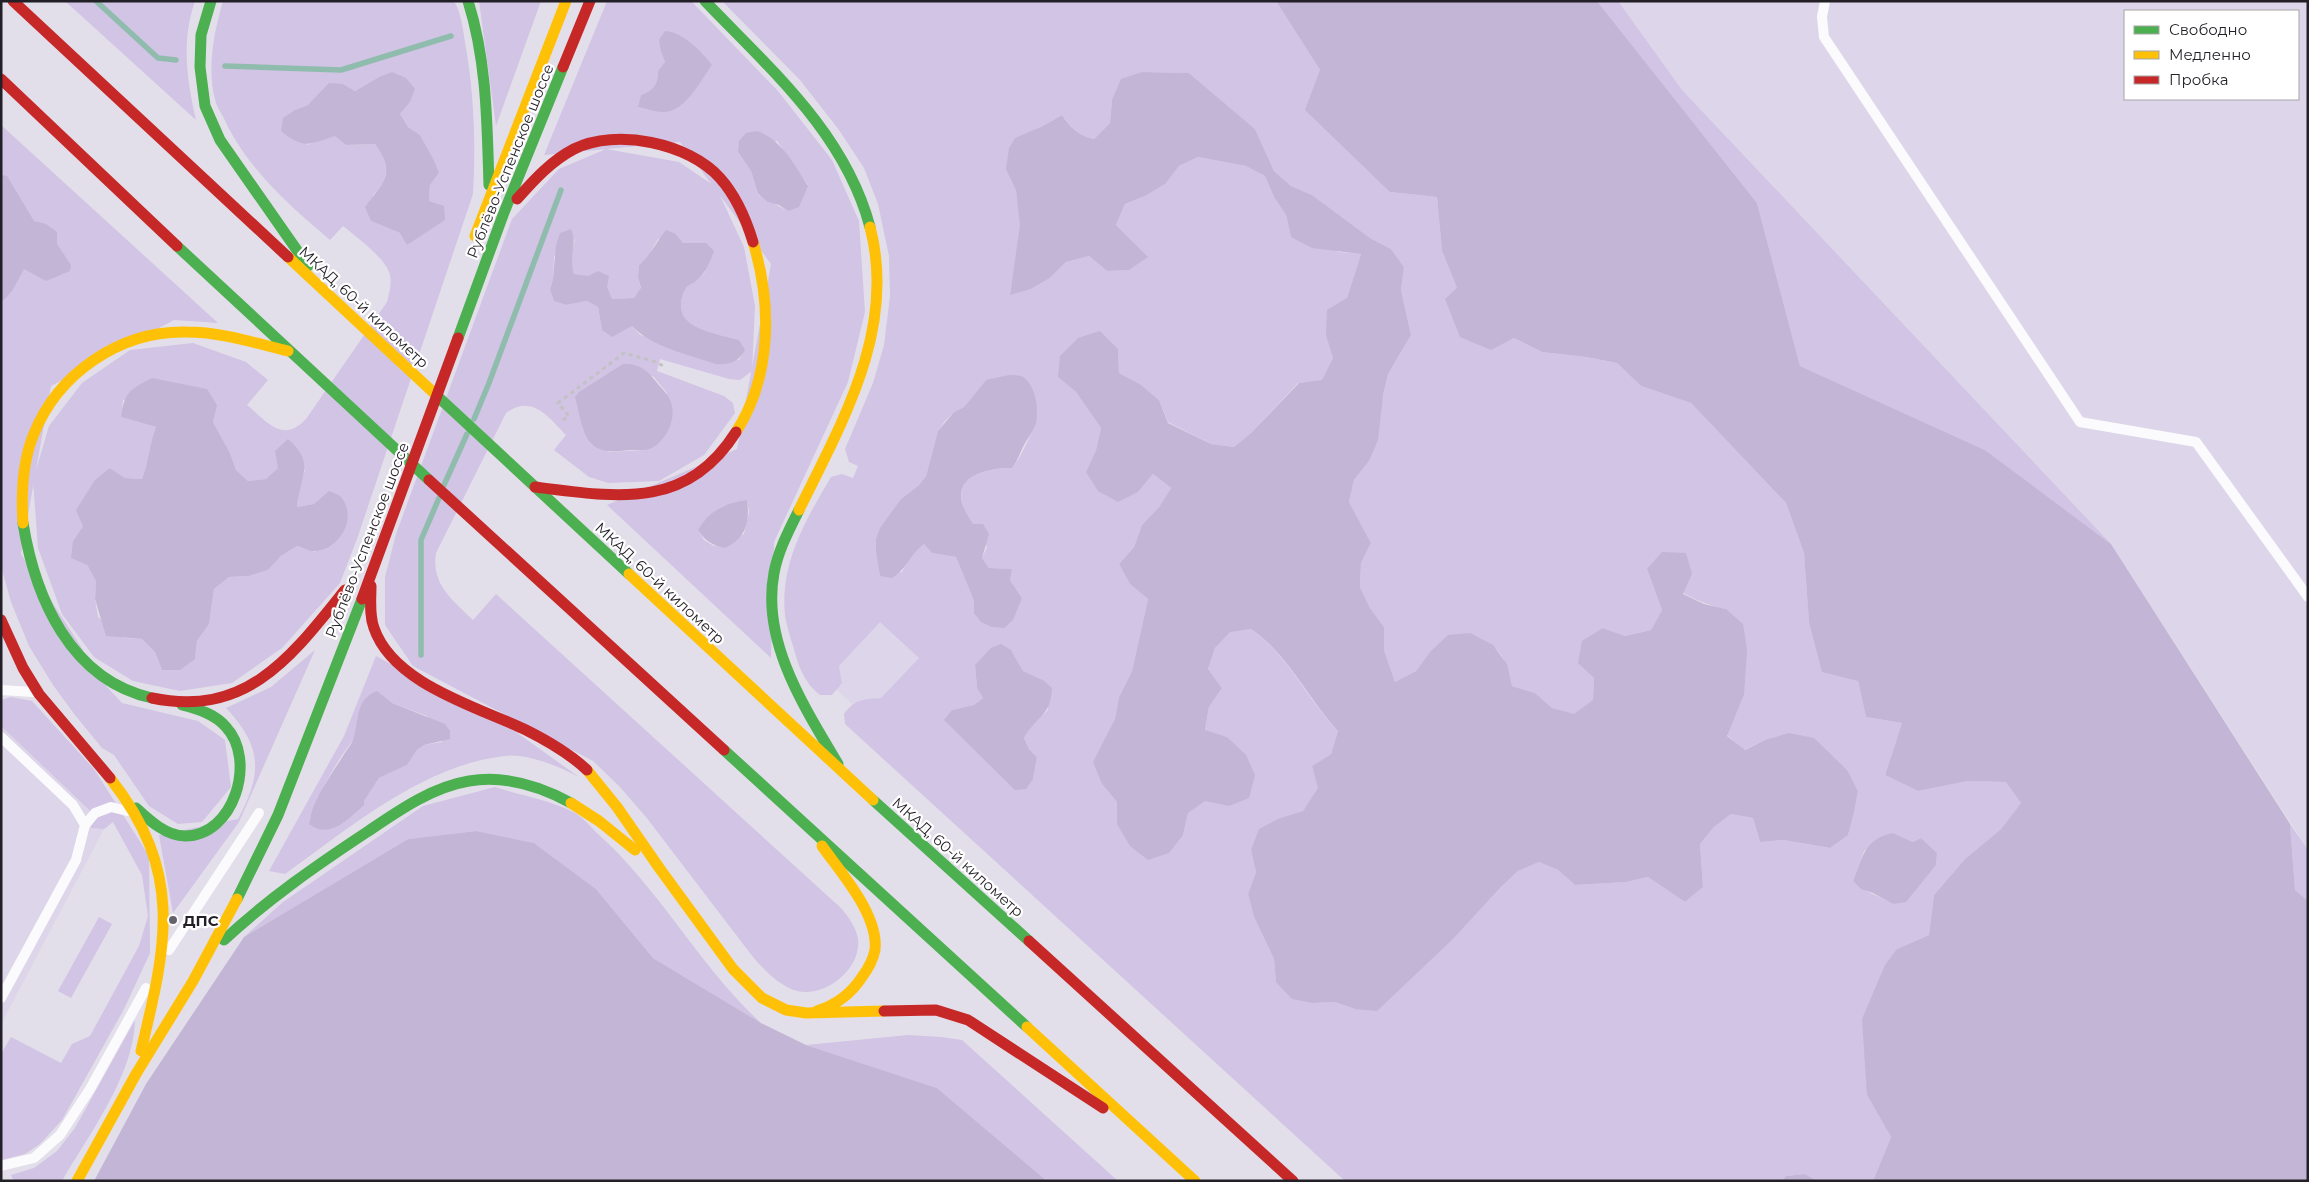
<svg xmlns="http://www.w3.org/2000/svg" width="2309" height="1182" font-family="Montserrat,sans-serif">
<rect width="100%" height="100%" fill="#e3dfea"/>
<g fill="#ddd5e9" fill-rule="evenodd">
<path d="M1618,1H2308V850L2111,544L1682,90ZM2125,11H2298V99H2125Z"/>
<path d="M880,621L919,658L881,698L864,699L852,704L836,689L842,683L839,666Z"/>
<path d="M1,726L89,811L91,828L104,829L1,1024Z"/>
</g>
<g fill="#d1c4e4" fill-rule="evenodd">
<path d="M65,1H195C181,41 187,80 196,120Z"/>
<path d="M223,1H454C461,12 463,29 465,42C474,92 476,143 473,194L357,539L340,583L282,648L232,683L180,691L133,681L94,657L62,614L38,548L33,480L49,426L82,383L130,350L193,343L246,362L268,380L247,405C268,422 282,444 306,419L387,302C389,293 392,284 390,275C386,258 356,237 343,226L330,240C290,206 253,174 228,127C225,119 219,111 216,103C206,71 214,32 223,1ZM379,77L410,102L400,114L408,127L420,135L434,160L439,173L430,185L429,201L400,233L371,221L373,195C391,177 389,164 375,144L346,145L336,135L307,145L295,110L308,105L343,84L355,91ZM123,400L216,405L213,422L230,453L236,470L248,481L266,479L278,468L305,470L299,488L297,507L314,504L315,552L297,546L281,556L268,570L249,576L229,577L214,589L209,624L197,641L195,658L162,670L155,652L142,639L124,638L98,617L95,599L96,581L73,541L83,526L110,468L125,478L142,479C149,461 149,444 156,427L121,417Z"/>
<path d="M479,1H541L496,126Z"/>
<path d="M607,1H691L778,91L832,160L859,221L865,312L848,382L774,542L771,658L607,505L737,449L771,264L680,142L544,155ZM661,52L712,65L639,107L641,95C654,90 658,84 658,71L665,62ZM777,141L808,185L788,211L758,195L751,171L738,152ZM747,500L749,512L744,534L714,546L704,540L698,530C713,510 722,503 747,500Z"/>
<path d="M722,1H1276L1320,70L1390,192L1437,197L1442,251L1457,288L1491,349L1514,338L1542,352L1586,357L1617,363L1641,386L1691,403L1786,503L1804,553L1809,622L1858,681L1866,717L1902,723L1885,775L1918,791L1968,781L2007,782L2021,803L2001,829L1965,859L1934,895L1929,935L1897,949L1867,1095L1891,1137L1873,1181H1817L1805,1174L1786,1176L1782,1181H1345L845,724L844,714C855,699 863,699 881,698L919,658L880,622L839,666L842,683L832,695H820C804,683 798,665 793,646C790,637 787,626 785,616C780,563 805,521 831,477L842,474L853,478L858,466L849,462L845,449L873,383L884,345L890,296L889,256L878,204L864,168L839,130L800,80ZM1142,72L1189,73L1255,129L1274,171L1291,186L1312,195L1370,238L1391,249L1404,267L1401,290L1411,335L1388,374L1369,461L1354,480L1349,502L1371,543L1361,563L1360,587L1370,608L1384,627V650L1395,682L1416,671L1430,652L1471,633C1500,648 1505,654 1512,686L1535,693L1552,708L1574,715L1593,701L1594,678L1579,663L1603,628L1625,636L1651,630L1662,610L1647,569C1674,588 1693,602 1726,609L1744,673V695L1727,735L1744,750L1765,740L1831,756L1848,771L1858,791L1854,813L1848,835L1829,848L1783,840L1760,842L1753,818L1731,814L1714,827L1700,844L1703,887L1685,902L1648,877L1626,882L1575,885L1558,870L1539,862L1518,871L1501,887L1455,937L1355,1009L1335,1002L1313,1003L1276,982L1274,959L1254,917L1248,894L1256,872L1251,850L1280,818L1303,811L1319,788L1312,766L1331,754L1338,731C1306,698 1289,656 1251,629L1230,631L1215,648L1208,669L1222,688L1209,707L1205,731L1227,737L1229,806L1205,800L1188,813L1183,835L1117,824V802L1102,784L1105,740L1115,719L1119,697L1132,671L1148,599L1130,584L1119,564L1134,547L1142,525L1159,507L1171,488L1153,474L1138,492L1086,472L1096,450L1101,428L1076,392L1058,377L1118,349L1119,373L1140,384L1159,400L1168,422L1211,444L1234,447L1251,433L1298,383L1322,381L1333,358L1326,336L1347,298L1361,254L1339,252L1291,237L1286,215L1274,197L1265,176L1246,166L1198,157L1179,166L1164,184L1145,196L1125,204L1116,225L1147,257L1129,270L1107,271L1089,256L1066,262L1050,278L1031,289L1010,294L1021,225L1016,190L1041,127L1062,115C1070,126 1080,137 1094,139L1110,123L1112,100ZM986,380L1035,427C1027,441 1022,456 1012,468C993,467 955,474 962,502C965,517 979,534 987,547L982,558L989,568L1011,569L1010,580L1022,598L974,613V601L956,557L932,553L924,544L913,551L902,572L880,576L876,539L901,499L919,485L926,476L938,431L945,421L954,412L964,407ZM1011,650L1023,671L1043,680L1048,710L1030,728L1024,738L1029,749L1037,757L1033,779L952,710L974,705L983,698L977,688L975,665ZM1893,833L1913,842L1921,838L1937,853L1936,865L1893,904C1880,896 1863,892 1853,881L1864,851Z"/>
<path d="M1597,1H1618L1682,90L2111,544L1985,450L1800,366L1757,203Z"/>
<path d="M1,125L218,323L174,320L51,386L21,554L107,687L122,703L198,721L225,740L231,787L202,822L178,824L149,806L114,755L102,748L75,715L53,685L29,646L11,602L1,566Z"/>
<path d="M606,149L679,162L716,187L744,247L755,306L752,371L740,380L729,379L660,359L657,371L724,396L733,403L735,413L704,455L659,481L608,483L589,477L554,450L566,435C548,417 532,394 506,413L436,553C431,585 453,600 473,620L496,594L842,909C849,918 856,927 858,939C862,971 820,1002 791,989C776,982 764,970 753,957L646,817L619,786L593,761L413,666L385,625V577L396,534L512,219L559,169ZM676,234L683,243H706L705,272C699,278 693,282 687,287C683,292 681,299 681,305C680,330 721,334 739,340L744,350L739,360L640,335L632,326L602,330L598,307L587,301L566,305L554,301L550,290L553,279L554,256L575,239L570,263L574,274C592,276 605,283 612,299L634,298L641,289L638,277L639,265L647,258L658,239ZM653,376L667,393L644,450L609,452L583,430L582,420L576,397Z"/>
<path d="M315,650L239,822L173,913L159,835L238,819C263,773 262,746 226,708L271,687Z"/>
<path d="M376,656L516,732L579,777C560,767 541,759 519,756C507,754 493,758 481,760C408,778 345,831 285,874L269,871L344,736ZM392,703L427,716L442,742L424,745L417,750L407,765L379,778L364,801L309,824C312,803 340,755 355,738C367,726 379,715 392,703Z"/>
<path d="M11,697L32,701L94,769L149,856L150,953L124,1009L62,1120L40,1144L25,1154L1,1160V1054L11,1037L61,1063L72,1044L90,1036L139,946L148,916L142,875L113,822L104,829L91,828L89,810L1,726V700Z"/>
<path d="M495,787C519,795 549,800 571,811C581,815 590,826 597,833C660,889 699,966 761,1023L653,958L596,889L534,843L476,831L408,839L244,937L283,902L423,806Z"/>
<path d="M2290,824L2308,850V901L2295,890Z"/>
<path d="M99,917L112,924L71,998L58,991Z"/>
<path d="M135,1020C134,1075 89,1134 62,1181H14L11,1175L34,1168L57,1151L75,1128Z"/>
<path d="M908,1035L941,1037L962,1040L1118,1181H1047L937,1088L806,1045Z"/>
</g>
<g fill="#c3b5d6">
<path d="M1276,1H1597L1757,203L1800,366L1985,450L2111,544L2290,824L2295,890L2308,901V1181H1873L1891,1137L1867,1095L1862,1019L1885,965L1897,949L1929,935L1934,895L1965,859L2001,829L2021,803L2006,782L1968,781L1918,791L1885,775L1902,723L1866,717L1858,681L1822,672L1809,622L1804,553L1786,503L1691,403L1641,386L1617,363L1586,357L1542,352L1514,338L1491,350L1460,337L1445,299L1457,288L1442,251L1437,197L1390,192L1305,110L1320,70Z"/>
<path d="M665,31C683,32 701,51 712,65C700,81 685,113 662,112C654,112 646,108 638,107L641,95C654,90 658,84 658,71L665,62L661,52L659,40Z"/>
<path d="M392,72L406,78L415,89L410,102L400,114L408,127L420,135L434,160L439,173L430,185L429,201L444,206L445,220L407,245L400,233L371,221L365,207C383,182 397,175 375,144L346,145L335,136C310,144 304,150 281,131L283,118L295,110L308,105L329,83L343,84L355,91L379,77Z"/>
<path d="M1142,72L1189,73L1255,129L1274,171L1291,186L1312,195L1370,238L1391,249L1404,267L1401,290L1411,335L1388,374L1383,396L1378,440L1369,461L1354,480L1349,502L1371,543L1361,563L1360,587L1370,608L1384,627V650L1395,682L1416,671L1430,652L1448,635L1471,633L1493,645L1507,664L1512,686L1535,693L1552,708L1574,714L1593,700L1594,678L1578,663L1582,641L1603,628L1625,636L1651,630L1662,610L1647,569L1662,552L1686,553L1692,574L1683,594L1704,604L1726,609L1743,624L1747,649L1744,695L1727,736L1745,750L1765,740L1789,733L1814,738L1848,771L1858,791L1854,813L1848,835L1830,848L1783,840L1760,842L1753,818L1731,814L1714,827L1700,844L1703,887L1685,902L1648,877L1626,882L1575,885L1558,870L1539,862L1518,871L1501,887L1455,937L1377,1011L1355,1009L1335,1002L1313,1003L1292,999L1276,982L1274,959L1254,917L1248,894L1256,872L1251,850L1259,829L1280,818L1303,811L1318,788L1312,766L1331,754L1338,731C1307,698 1289,655 1251,629L1230,632L1215,648L1208,669L1222,688L1209,707L1205,730L1227,737L1246,755L1255,775L1249,798L1229,806L1205,801L1188,813L1183,835L1169,853L1148,860L1130,846L1117,824V802L1102,784L1093,762L1115,719L1119,697L1132,671L1148,599L1130,584L1119,564L1134,547L1142,525L1159,507L1171,488L1153,474L1138,492L1118,502L1098,491L1086,472L1096,450L1101,428L1076,392L1058,377L1060,356L1078,338L1100,331L1118,349L1119,373L1140,384L1159,400L1168,423L1211,444L1234,447L1251,433L1299,383L1322,380L1333,358L1326,336L1327,310L1347,298L1361,254L1312,248L1291,237L1286,215L1274,197L1265,176L1246,166L1198,157L1179,166L1165,184L1145,196L1125,204L1116,225L1148,257L1129,270L1107,271L1089,256L1066,262L1050,278L1031,289L1010,295L1020,225L1016,190L1006,169L1009,148L1015,138L1041,127L1062,115C1069,126 1080,137 1094,139L1110,123L1112,100L1121,79Z"/>
<path d="M757,131C781,139 795,165 808,186L799,207L788,211L779,205L768,202L758,194L751,171L738,152L739,141L746,133Z"/>
<path d="M1,175L7,176L34,221L46,224L57,232V244L71,265L70,271L46,281L24,269L12,291L4,300H1Z"/>
<path d="M571,229C578,245 568,256 574,274L588,276L598,271L609,276L607,287L612,299L634,298L641,288L638,277L639,265C651,255 656,242 666,230L676,234L683,243H706L714,251C710,262 706,272 697,280C694,283 690,284 687,287C683,292 681,299 681,305C680,330 721,334 739,340L745,350C738,362 730,365 716,364C688,354 653,348 632,326L612,337L602,330L598,307L587,301L566,305L554,301L550,290L553,279L556,245L560,233Z"/>
<path d="M623,364C640,363 648,371 658,384C664,391 670,396 672,406C675,420 667,438 655,446C648,451 640,450 632,450C616,451 601,455 589,441C581,431 579,410 575,397L579,392Z"/>
<path d="M1009,375C1012,375 1018,375 1021,376C1036,383 1040,412 1035,426C1032,434 1026,440 1023,447C1019,455 1018,460 1012,468C993,467 954,474 962,503C964,510 969,518 973,524H983L989,534L982,558L989,568L1012,569L1010,580L1022,598L1013,620L1004,628L992,627L981,622L974,613V601L956,557L932,553L924,544C910,554 907,569 892,578L880,576L876,551V539L880,528L901,499L919,485L926,476L938,431L954,412L964,407L986,380Z"/>
<path d="M152,378L207,389L217,405L213,422L230,453L236,470L248,481L266,479L278,468L275,451L288,439C316,464 300,475 297,507L314,504L329,491C332,492 337,494 340,496C359,516 340,550 315,551C310,552 302,547 297,546L281,556L268,570L249,576L229,577L214,589L209,624L197,641L195,659L180,670H162L155,652L142,639L106,636L95,599L96,581L87,565L71,558L73,541L83,526L76,510L95,480L110,468L125,478L142,479C149,461 149,444 156,427L121,417C124,392 131,389 152,378Z"/>
<path d="M747,500C750,522 746,538 725,548C712,545 705,541 698,530C709,511 726,502 747,500Z"/>
<path d="M1001,644L1011,650L1023,671L1043,680L1052,688C1051,717 1036,716 1024,738L1029,749L1037,757L1033,779L1026,789L1015,790L944,720L952,710L974,705L983,698L977,688L975,665L991,648Z"/>
<path d="M377,691L392,703L445,724L450,731V739L424,745L417,750L407,765L379,778L364,801V805C348,819 330,840 309,824C312,800 330,777 343,756C346,751 351,745 353,740C360,720 354,700 377,691Z"/>
<path d="M476,831L534,843L596,889L653,958L761,1023L806,1045L937,1088L1047,1181H94L146,1084L244,937L408,839Z"/>
<path d="M1893,833L1913,842L1921,838L1937,853L1936,865L1906,902L1893,904L1873,893L1861,889L1853,881C1863,857 1864,839 1893,833Z"/>
<path d="M1805,1174L1817,1181H1782L1786,1176Z"/>
</g>
<g fill="none" stroke-linecap="round" stroke-linejoin="round">
<g stroke="#90bcae" stroke-width="5.5">
<path d="M96,1L158,58L176,60"/>
<path d="M225,66L341,70L451,36"/>
<path d="M474,419L489,383L561,190"/>
<path d="M444,485L467,434"/>
<path d="M421,655V540L439,498"/>
</g>
<path stroke="#c2c1c4" stroke-width="3" stroke-dasharray="4 4" stroke-linecap="butt" d="M563,420L569,416L558,403L624,353L656,362L665,367"/>
<g stroke="#fbfafc" stroke-width="10">
<path d="M1825,1L1822,17L1824,37L2080,422L2196,442L2308,597"/>
<path d="M1,690L33,692"/>
<path d="M1,737L73,805L85,825"/>
<path d="M169,950L259,813"/>
<path d="M1,998L76,860L85,825L95,813L111,807L127,811"/>
<path d="M1,1166L34,1158L60,1135L90,1089L146,988"/>
</g>
<g stroke="#4caf50" stroke-width="11">
<path d="M211,1L201,35L200,67L205,106L220,140L308,266"/>
<path d="M468,1C487,61 487,123 489,185"/>
<path d="M705,1C770,69 845,133 870,227"/>
<path d="M177,246L429,480"/>
<path d="M458,338L503,215L563,67"/>
<path d="M435,394L629,574"/>
<path d="M799,510C789,530 778,551 774,573C761,642 805,708 838,764"/>
<path d="M23,523C35,597 70,680 152,698"/>
<path d="M724,750L1027,1027"/>
<path d="M873,800L1029,941"/>
<path d="M136,808C149,820 166,836 185,836C234,836 257,760 226,727C215,714 198,709 182,705"/>
<path d="M237,899L278,815L362,599"/>
<path d="M224,940C268,899 317,865 367,832C398,811 432,787 469,781C505,775 540,786 571,803"/>
</g>
<g stroke="#ffc107" stroke-width="11">
<path d="M475,236L566,1"/>
<path d="M288,257L435,394"/>
<path d="M736,432C772,376 772,304 753,242"/>
<path d="M799,510C842,422 897,329 870,227"/>
<path d="M23,523C21,493 22,464 33,436C57,374 120,330 187,332C221,332 255,343 288,351"/>
<path d="M629,574L873,800"/>
<path d="M587,770L617,807L660,869L733,969L762,998L786,1010L806,1013L884,1011"/>
<path d="M110,778C184,872 167,943 141,1051"/>
<path d="M571,803L599,821L635,850"/>
<path d="M817,1011C836,1005 851,994 862,977C868,969 873,960 875,950C879,915 841,873 822,846"/>
<path d="M1027,1027L1195,1181"/>
<path d="M77,1181L136,1074L193,981L237,899"/>
</g>
<g stroke="#c62828" stroke-width="11">
<path d="M13,1L288,257"/>
<path d="M563,67L590,1"/>
<path d="M1,79L177,246"/>
<path d="M517,199C534,180 551,161 574,149C616,128 689,143 720,178C736,196 746,219 753,242"/>
<path d="M429,480L724,750"/>
<path d="M535,487C615,497 686,511 736,432"/>
<path d="M371,586C371,600 369,615 374,628C393,684 478,707 526,730C548,741 569,753 587,770"/>
<path d="M362,599L458,338"/>
<path d="M1,620L23,668L39,694L110,778"/>
<path d="M152,698C247,718 292,656 345,590"/>
<path d="M1029,941L1293,1181"/>
<path d="M884,1011L936,1010L968,1020L1103,1108"/>
</g>
</g>
<circle fill="#66626b" stroke="#fff" stroke-width="2" cx="173" cy="920" r="5"/>
<g text-anchor="middle" dominant-baseline="central" stroke-width="4.5" stroke-linejoin="round" paint-order="stroke">
<g font-size="15" fill="#221f26" stroke="#fff">
<text transform="translate(510 161) rotate(-68)">Рублёво-Успенское шоссе</text>
<text transform="translate(364 307) rotate(43)">МКАД, 60-й километр</text>
<text transform="translate(367 540) rotate(-69)">Рублёво-Успенское шоссе</text>
<text transform="translate(660 583) rotate(43)">МКАД, 60-й километр</text>
<text transform="translate(958 857) rotate(42)">МКАД, 60-й километр</text>
</g>
<g font-size="15" font-weight="bold" fill="#221f26" stroke="#fff" text-anchor="start">
<text x="183" y="920">ДПС</text>
</g>
</g>
<rect width="2309" height="1182" fill="none" stroke="#221f26" stroke-width="5"/>
<rect x="2124" y="10" width="175" height="90" fill="#ffffff" stroke="#a7a5a8"/>
<rect x="2134" y="26" width="25" height="8" fill="#4caf50" stroke="#a7a5a8"/>
<text x="2169" y="35" font-size="15" fill="#221f26">Свободно</text>
<rect x="2134" y="51" width="25" height="8" fill="#ffc107" stroke="#a7a5a8"/>
<text x="2169" y="60" font-size="15" fill="#221f26">Медленно</text>
<rect x="2134" y="76" width="25" height="8" fill="#c62828" stroke="#a7a5a8"/>
<text x="2169" y="85" font-size="15" fill="#221f26">Пробка</text>
</svg>
